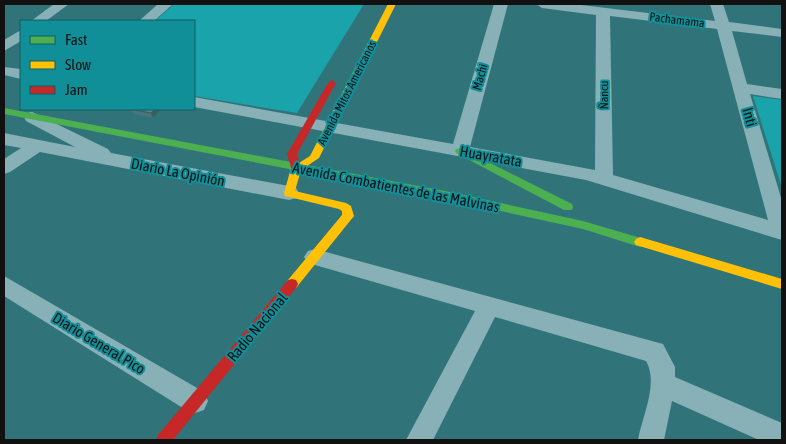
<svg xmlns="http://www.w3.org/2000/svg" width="786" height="444" font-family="'Asap Condensed',sans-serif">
<rect width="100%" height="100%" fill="#30747a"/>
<g fill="#1ba3ac">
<path d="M174,4H364L297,113L194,96V21H155Z"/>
<path d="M753,96L782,100V188Z"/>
</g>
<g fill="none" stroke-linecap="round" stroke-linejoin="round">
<g fill="#87b1b6" fill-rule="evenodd">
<path d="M54,4H69L46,21H31Z"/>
<path d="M158,4H173L154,21H139Z"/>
<path d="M494,4H508L470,147L595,170L596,15L542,8L536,4H573L715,21L710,4H723L729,22L782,29V37L732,31L747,84L782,89V99L750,94L782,201V240L586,180L194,107V97L453,144ZM610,16L717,29L768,220L613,175Z"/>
<path d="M21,30V41L4,51V40Z"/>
<path d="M4,67L21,69V79L4,75Z"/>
<path d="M32,112L108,149L111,153L289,186L296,188L299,193L296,198L289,200L40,152L10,172L4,174V159L21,148L4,145V133L75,147L26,121L24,117L26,113Z"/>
<path d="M315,249L663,344L675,367V377L782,423V440H759L672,401L664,440H638C642,417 659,383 646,361L495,317L433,440H406L475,311L308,263L304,257L308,251Z"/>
<path d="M4,276L204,392L208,401L204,410L195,413L186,410L4,296Z"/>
</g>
<g fill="#4caf50" fill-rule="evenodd">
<path d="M4,108L450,192L583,221L644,239L646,242L644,245L640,247L583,229L450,200L4,114Z"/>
<path d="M460,148L572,204L573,207L572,210H564L456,153L455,151L456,149Z"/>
</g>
<g fill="#ffc107" fill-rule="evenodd">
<path d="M388,4H396L319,158L301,170L295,191L346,203L351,206L354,216L296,288L292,289L288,288L286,284L288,280L342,215V211L339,209L285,196L284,193L291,168L310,156Z"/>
<path d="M640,237L782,279V289L636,245L634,242L636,239Z"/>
</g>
<g fill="#c62828" fill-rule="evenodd">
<path d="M332,80L336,83L297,154L301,168L296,172L292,171L287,154L328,83Z"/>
<path d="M292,279L296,280L298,284L296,288L173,440H156L158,435L288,280Z"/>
</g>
</g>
<path fill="#477579" d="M131,109H161L153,118L133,114Z"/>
<path fill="#3a5f63" d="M155,109H161L153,118L151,113Z"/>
<path fill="#53888d" stroke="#3a5f63" d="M131,109H155L151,113Z"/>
<g text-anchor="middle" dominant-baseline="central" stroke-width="4" stroke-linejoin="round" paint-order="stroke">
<g font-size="12" fill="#111" stroke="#118f99">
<text transform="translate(677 20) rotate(7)">Pachamama</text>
<text transform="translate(480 77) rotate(-74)">Machi</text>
<text transform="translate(347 93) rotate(-63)">Avenida Mitos Americanos</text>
<text transform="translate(604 95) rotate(-90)">Ñancu</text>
</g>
<g font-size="15" fill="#111" stroke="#118f99">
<text transform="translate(750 117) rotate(75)">Inti</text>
<text transform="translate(491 156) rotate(10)">Huayratata</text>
<text transform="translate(178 172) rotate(11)">Diario La Opinión</text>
<text transform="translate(396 187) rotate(11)">Avenida Combatientes de las Malvinas</text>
<text transform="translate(257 327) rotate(-50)">Radio Nacional</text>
<text transform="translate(99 343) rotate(31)">Diario General Pico</text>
</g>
</g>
<rect width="786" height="444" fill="none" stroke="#111111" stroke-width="10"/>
<rect x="20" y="20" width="175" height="90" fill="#118f99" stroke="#115d63"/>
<rect x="30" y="36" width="25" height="8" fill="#4caf50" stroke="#115d63"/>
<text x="65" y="45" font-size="15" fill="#111111">Fast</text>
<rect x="30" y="61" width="25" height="8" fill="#ffc107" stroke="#115d63"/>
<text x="65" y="70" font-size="15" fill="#111111">Slow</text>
<rect x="30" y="86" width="25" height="8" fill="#c62828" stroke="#115d63"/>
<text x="65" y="95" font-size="15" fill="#111111">Jam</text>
</svg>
